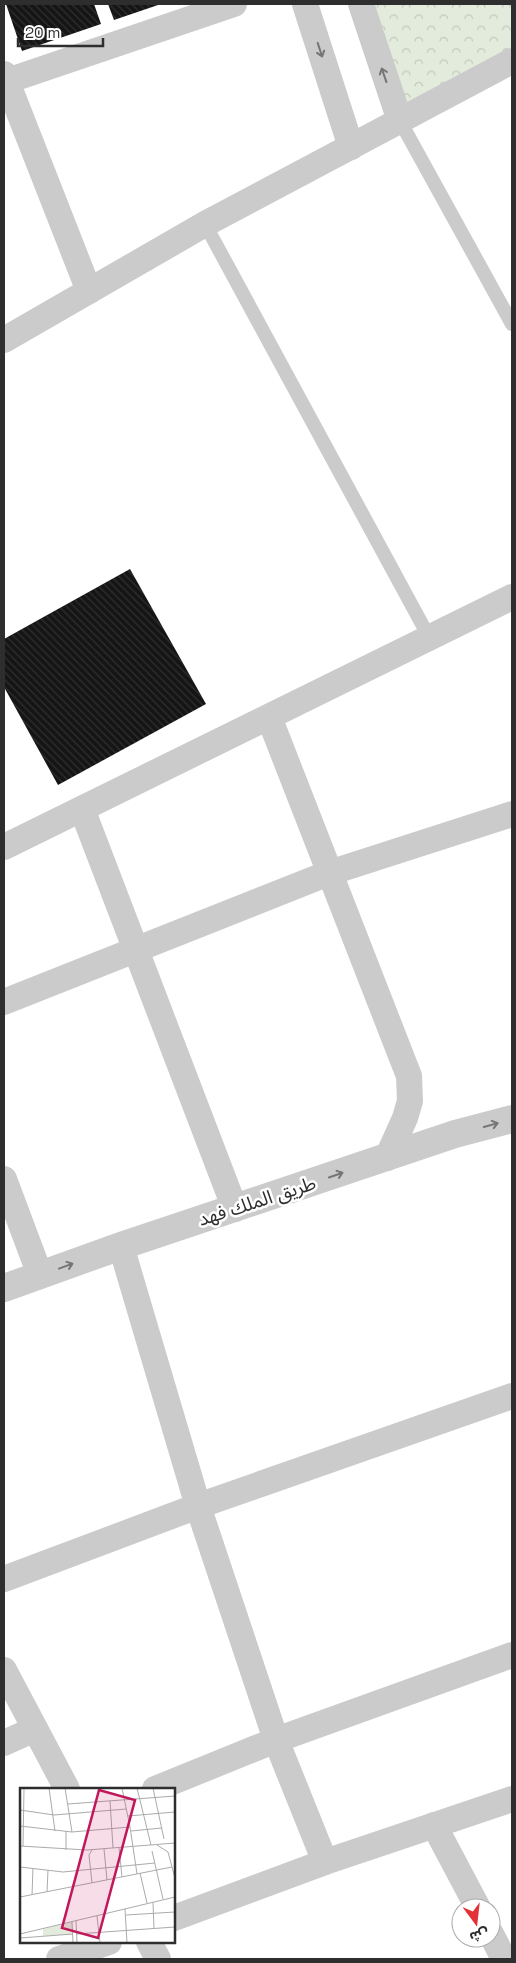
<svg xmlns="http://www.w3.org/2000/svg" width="516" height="1963" font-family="'Space Grotesk','Noto Sans Arabic',sans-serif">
<defs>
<pattern id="park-crowns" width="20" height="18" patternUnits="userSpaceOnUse" patternTransform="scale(1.25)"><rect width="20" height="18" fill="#e3ebdc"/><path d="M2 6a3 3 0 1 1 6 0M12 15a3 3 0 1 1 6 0" fill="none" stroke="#c3cabd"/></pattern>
<pattern id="building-back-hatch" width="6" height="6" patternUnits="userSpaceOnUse" patternTransform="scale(1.25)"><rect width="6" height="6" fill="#151515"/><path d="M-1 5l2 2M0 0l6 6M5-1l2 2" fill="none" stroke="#2f2f2f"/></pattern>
</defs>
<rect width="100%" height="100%" fill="#fff"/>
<path fill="url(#park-crowns)" d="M361,4H512V61L400,121Z"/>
<g fill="url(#building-back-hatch)">
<path d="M6,4H94L101,24L22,51Z"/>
<path d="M108,4H161L114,20Z"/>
<path d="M130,569L206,704L58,785L4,687V639Z"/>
</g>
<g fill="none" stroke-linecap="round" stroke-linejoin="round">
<g stroke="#cbcbcb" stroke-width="14">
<path d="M400,121L512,324"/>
<path d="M205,224L429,637"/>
</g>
<g stroke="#cbcbcb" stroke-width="26">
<path d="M305,4L351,147"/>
<path d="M361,4L400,121"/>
<path d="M4,74L89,291"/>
<path d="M4,82L234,4"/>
<path d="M4,340L205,224L512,61"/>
<path d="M269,717L409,1076L410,1101L405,1118L387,1158"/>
<path d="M82,809L235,1209"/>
<path d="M4,847L512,597"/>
<path d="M4,1002L329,873L512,814"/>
<path d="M4,1179L40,1275"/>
<path d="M121,1246L198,1506L276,1740L325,1862"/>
<path d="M4,1579L198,1506L512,1396"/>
<path d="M4,1670L67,1789"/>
<path d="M4,1743L35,1729"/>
<path d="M155,1789L276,1740L512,1655"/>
<path d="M434,1825L478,1908"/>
<path d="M174,1918L325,1862L512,1799"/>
<path d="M491,1934L504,1959"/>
<path d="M149,1942L158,1959"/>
<path d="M59,1959L109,1942"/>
</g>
<path stroke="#cbcbcb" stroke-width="28" d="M4,1288L121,1246L455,1134L512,1119"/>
</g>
<defs><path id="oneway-shaft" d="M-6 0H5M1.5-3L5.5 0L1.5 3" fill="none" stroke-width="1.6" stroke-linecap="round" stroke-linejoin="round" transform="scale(1.25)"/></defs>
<g stroke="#757575">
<use href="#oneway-shaft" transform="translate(320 50) rotate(72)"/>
<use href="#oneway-shaft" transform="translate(384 75) rotate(-109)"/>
<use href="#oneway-shaft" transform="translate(491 1125) rotate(-15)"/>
<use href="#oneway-shaft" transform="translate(336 1175) rotate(-19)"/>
<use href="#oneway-shaft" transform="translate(66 1266) rotate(-20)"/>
</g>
<g text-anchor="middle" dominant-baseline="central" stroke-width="5" stroke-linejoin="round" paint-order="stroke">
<g font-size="19" fill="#2e2e2e" stroke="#fff">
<text transform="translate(257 1201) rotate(-18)">طريق الملك فهد</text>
</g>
</g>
<g transform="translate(20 1788)">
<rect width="155" height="155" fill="#fff"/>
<path d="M52,134L53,146L23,148V141Z" fill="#e3ebdc"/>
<path fill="none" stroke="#ababab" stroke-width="1" d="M29,0L35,43M45,0L52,44M117,0L131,57M133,0L144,51M90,13L93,60M48,16L155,8M0,22L34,27L106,21M108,28L155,24M0,38L52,44L110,39L102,0M110,39L117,86M46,43V62M111,43L142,40M137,57L148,64L155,90M0,58L67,62L155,55M3,58L4,0M99,60L102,89M84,61L87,92M72,62L69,67L72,95M132,63L143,111M0,79L43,84L135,75M120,85L127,115M27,104L28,82M12,107L13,80M0,109L152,79M133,114L134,141M105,121L107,155M106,127L155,124M77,128L80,155M56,133L57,155M52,134L53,155M0,146L155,109M56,146L155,139M0,150L53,146"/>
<path fill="#c2185b" fill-opacity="0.15" stroke="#c2185b" stroke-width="2.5" d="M79,2L115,12L78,150L42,140Z"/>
<rect width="155" height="155" fill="none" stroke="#2e2e2e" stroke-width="2.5"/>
</g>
<rect width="516" height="1963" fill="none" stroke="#2e2e2e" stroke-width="10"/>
<g transform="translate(476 1923) rotate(165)"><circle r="24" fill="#ffffff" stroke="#ababab"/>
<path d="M0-4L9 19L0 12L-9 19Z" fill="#e33237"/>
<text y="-8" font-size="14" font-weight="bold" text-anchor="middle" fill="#2e2e2e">ش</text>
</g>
<path d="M18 38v8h85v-8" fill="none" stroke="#2e2e2e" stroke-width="2.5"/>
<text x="25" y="38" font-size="15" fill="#2e2e2e" stroke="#ffffff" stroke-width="4" paint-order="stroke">20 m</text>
</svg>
